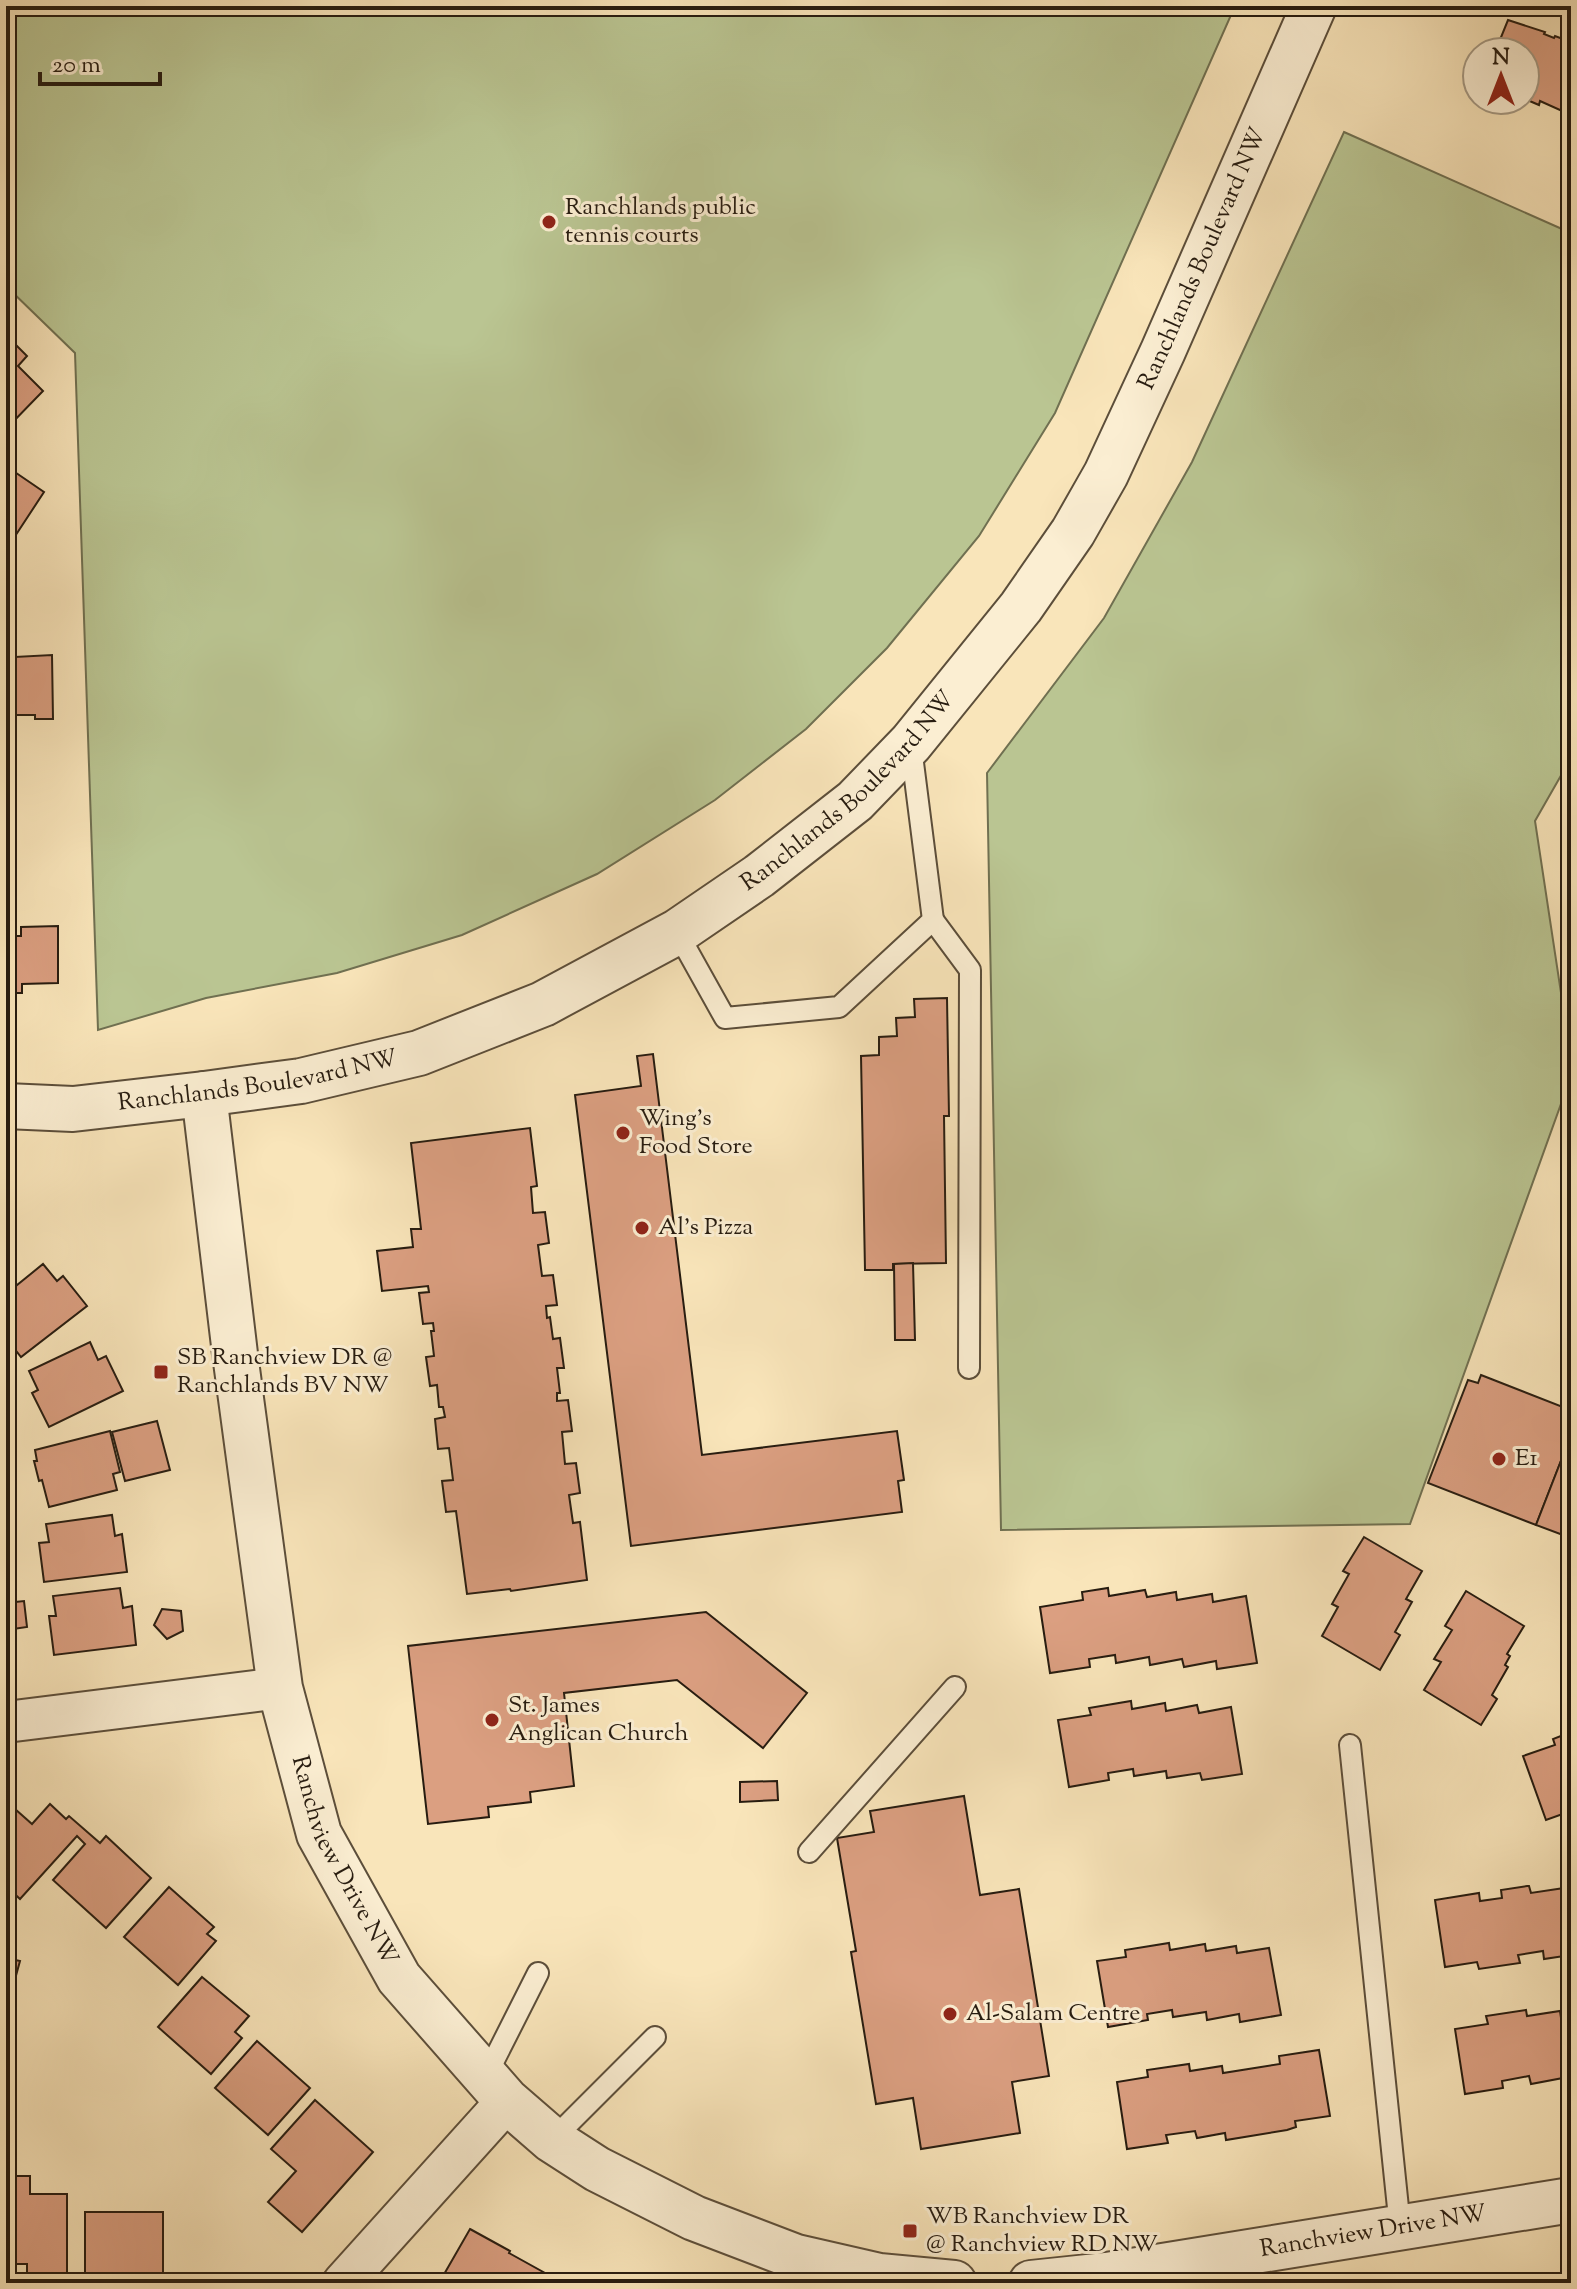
<svg xmlns="http://www.w3.org/2000/svg" width="1577" height="2289" font-family="'Sorts Mill Goudy',serif">
<rect width="100%" height="100%" fill="#f9e5ba"/>
<filter id="stains"><feTurbulence type="fractalNoise" baseFrequency=".0025" numOctaves="4"/><feColorMatrix values="0 0 0 0 .2 0 0 0 0 .09 0 0 0 0 .02 0 0 0 .5 -.17"/></filter>
<radialGradient id="worn" r=".72"><stop offset=".6" stop-color="#630" stop-opacity="0"/><stop offset="1" stop-color="#630" stop-opacity=".3"/></radialGradient>
<g fill="#bac592" stroke="#707051" stroke-width="2">
<path d="M6,6H1235L1055,413L979,536L887,648L806,729L715,800L597,874L462,935L337,973L206,998L98,1030L75,353L6,286Z"/>
<path d="M1344,132L1571,233V758L1535,821L1571,1059V1076L1410,1524L1001,1530L987,773L1104,618L1192,462Z"/>
</g>
<g fill="#db9f81" stroke="#271c10" stroke-width="2">
<path d="M1508,20L1545,32L1544,34L1554,38L1555,36L1571,42V115L1540,101L1539,105L1525,99V52H1495Z"/>
<path d="M6,335L27,356L18,366L43,391L6,429Z"/>
<path d="M6,466L44,492L6,550Z"/>
<path d="M6,652H15V657L52,655L53,719H35V715H16V709H6Z"/>
<path d="M58,926V983L22,984V993H6V936H21V927Z"/>
<path d="M947,998L949,1116H944L946,1263L893,1264V1270H865L861,1056L879,1055V1037L897,1036L896,1018L915,1017L914,999Z"/>
<path d="M653,1054L702,1455L897,1431L904,1480L898,1481L902,1512L631,1546L575,1095L641,1086L637,1056Z"/>
<path d="M530,1128L537,1186L531,1187L533,1213L545,1212L549,1243L538,1245L542,1276L553,1275L557,1305L546,1306L547,1318L550,1317L553,1339L560,1338L564,1368H557L560,1393H557V1401L568,1400L572,1431L562,1432L565,1464L576,1463L580,1493L569,1495L573,1523L580,1522L587,1580L511,1591L510,1589L467,1594L456,1511L446,1512L442,1481L453,1480L449,1448L438,1449L435,1419L445,1417L443,1407H439L437,1385L430,1386L426,1357L434,1356L431,1331H434L433,1323L423,1324L419,1293L429,1292L428,1286L382,1291L377,1251L413,1247L411,1229H421L411,1143Z"/>
<path d="M913,1263L915,1340H895L894,1264Z"/>
<path d="M43,1264L57,1281L63,1276L87,1306L21,1357L6,1338V1294Z"/>
<path d="M90,1342L98,1360L106,1356L123,1391L49,1427L32,1393L38,1390L29,1371Z"/>
<path d="M1481,1375L1568,1409L1565,1417L1571,1419V1435L1536,1525L1428,1483L1468,1380L1478,1383Z"/>
<path d="M157,1421L170,1470L125,1481L112,1432Z"/>
<path d="M110,1431L120,1472L113,1474L117,1490L49,1507L42,1480L39,1481L34,1461H37L35,1450Z"/>
<path d="M1571,1435V1538L1536,1525Z"/>
<path d="M112,1515L115,1536L122,1534L127,1572L44,1582L39,1543L49,1542L46,1524Z"/>
<path d="M1364,1537L1422,1571L1406,1599L1412,1602L1395,1632L1400,1635L1380,1670L1322,1636L1338,1607L1332,1604L1349,1574L1343,1571Z"/>
<path d="M120,1588L123,1608L132,1606L136,1645L54,1655L49,1616H56L53,1596Z"/>
<path d="M1108,1588L1109,1596L1145,1590L1147,1597L1176,1592L1177,1600L1212,1594L1213,1602L1246,1596L1257,1663L1217,1669L1216,1661L1184,1667L1182,1659L1150,1665L1149,1657L1116,1663L1115,1655L1089,1659L1090,1667L1050,1673L1040,1607L1083,1600L1082,1592Z"/>
<path d="M1466,1591L1524,1626L1507,1654L1510,1656L1505,1665L1508,1667L1492,1695L1497,1699L1481,1725L1424,1690L1441,1662L1434,1659L1452,1630L1445,1626Z"/>
<path d="M24,1601L27,1627L6,1630V1603Z"/>
<path d="M162,1609L181,1611L183,1631L167,1639L154,1625Z"/>
<path d="M706,1612L807,1693L763,1748L677,1680L564,1693L574,1786L530,1792L531,1802L488,1807L489,1817L428,1824L408,1646Z"/>
<path d="M1131,1701L1132,1709L1165,1703L1166,1711L1197,1705L1199,1713L1231,1707L1242,1774L1202,1780L1200,1773L1167,1778L1166,1771L1134,1776L1133,1769L1108,1773L1109,1780L1069,1787L1058,1720L1091,1715L1089,1708Z"/>
<path d="M1571,1732V1811L1546,1820L1523,1756L1555,1745L1553,1739Z"/>
<path d="M777,1781L778,1800L740,1802V1782Z"/>
<path d="M964,1796L980,1895L1019,1889L1049,2076L1012,2082L1020,2133L921,2149L913,2098L876,2104L851,1952L856,1951L837,1838L874,1832L870,1811Z"/>
<path d="M6,1801L32,1824L50,1804L66,1819L69,1816L100,1843L106,1836L151,1878L106,1928L53,1880L85,1844L77,1836L20,1899L6,1886Z"/>
<path d="M1527,1886H1529L1531,1893L1571,1887V1955L1544,1959L1543,1951L1518,1955L1520,1963L1479,1969L1477,1962L1445,1967L1435,1900L1479,1893L1480,1901L1502,1898L1501,1890Z"/>
<path d="M169,1887L214,1927L207,1934L216,1941L178,1985L124,1937Z"/>
<path d="M1169,1943L1170,1950L1205,1944L1206,1951L1236,1946L1237,1953L1269,1948L1281,2015L1240,2022L1239,2014L1207,2020L1206,2012L1173,2017L1172,2010L1147,2014L1148,2020L1108,2027L1097,1961L1126,1957L1125,1950Z"/>
<path d="M6,1958L20,1961L6,2012Z"/>
<path d="M202,1977L249,2016L235,2032L242,2038L211,2074L158,2027Z"/>
<path d="M1526,2010L1527,2016L1560,2011L1561,2018L1571,2017V2085L1564,2086L1563,2078L1531,2084L1529,2076L1502,2081L1503,2088L1465,2094L1455,2029L1488,2024L1486,2016Z"/>
<path d="M257,2041L310,2088L268,2135L215,2088Z"/>
<path d="M1319,2050L1330,2116L1295,2121L1296,2127L1287,2130L1226,2140L1225,2133L1197,2138L1195,2131L1166,2135L1168,2143L1127,2149L1117,2082L1148,2077L1147,2070L1189,2064L1190,2071L1222,2066L1223,2073L1280,2064L1279,2056Z"/>
<path d="M315,2100L373,2152L302,2232L268,2202L296,2171L271,2149Z"/>
<path d="M6,2176H30V2194H67V2275H85V2212H163V2283L27,2282V2264H6Z"/>
<path d="M470,2229L510,2251L509,2253L563,2283H439Z"/>
</g>
<g fill="none" stroke-linecap="round" stroke-linejoin="round">
<defs>
<g id="service">
<path d="M933,920L970,970L969,1368"/>
<path d="M677,932L725,1018L839,1007L933,920L911,747"/>
<path d="M1350,1745L1400,2227"/>
<path d="M809,1852L955,1687"/>
<path d="M486,2076L538,1973"/>
<path d="M552,2140L655,2037"/>
</g>
<g id="minor">
<path d="M6,1722L280,1688"/>
<path d="M343,2283L507,2101"/>
</g>
<g id="tertiary">
<path id="s1" d="M204,1094L235,1354L280,1688L319,1834L399,1978L507,2101L552,2140L597,2169L694,2218L796,2257L879,2276L954,2283"/>
<path id="s2" d="M6,1106L73,1109L204,1094L301,1081L419,1053L543,1004L677,932L759,876L855,801L911,743L1021,607L1073,532L1106,474L1163,351L1314,6"/>
<path id="s3" d="M1031,2283L1107,2275L1571,2200"/>
</g>
</defs>
<use href="#service" stroke="#5c4e3a" stroke-width="24"/>
<use href="#minor" stroke="#5c4e3a" stroke-width="44"/>
<use href="#tertiary" stroke="#5c4e3a" stroke-width="48"/>
<use href="#service" stroke="#fbeed2" stroke-width="20"/>
<use href="#minor" stroke="#fbeed2" stroke-width="40"/>
<use href="#tertiary" stroke="#fbeed2" stroke-width="44"/>
</g>
<g fill="#8f2418" stroke="#fbeed2" stroke-width="3">
<circle cx="549" cy="222" r="8"/>
<circle cx="623" cy="1133" r="8"/>
<circle cx="642" cy="1228" r="8"/>
<rect x="153" y="1364" width="16" height="16" rx="4"/>
<circle cx="1499" cy="1459" r="8"/>
<circle cx="492" cy="1720" r="8"/>
<circle cx="950" cy="2014" r="8"/>
<rect x="902" y="2223" width="16" height="16" rx="4"/>
</g>
<g text-anchor="middle" dominant-baseline="central" stroke-width="6" stroke-linejoin="round" paint-order="stroke">
<g font-size="24" fill="#271c10" stroke="#fbeed2" text-anchor="start">
<text x="565" y="208">Ranchlands public<tspan x="565" dy="28">tennis courts</tspan></text>
<text x="639" y="1119">Wing's<tspan x="639" dy="28">Food Store</tspan></text>
<text x="658" y="1228">Al's Pizza</text>
<text x="177" y="1358">SB Ranchview DR @<tspan x="177" dy="28">Ranchlands BV NW</tspan></text>
<text x="1515" y="1459">E1</text>
<text x="508" y="1706">St. James<tspan x="508" dy="28">Anglican Church</tspan></text>
<text x="966" y="2014">Al-Salam Centre</text>
<text x="926" y="2217">WB Ranchview DR<tspan x="926" dy="28">@ Ranchview RD NW</tspan></text>
</g>
<g font-size="24" fill="#271c10" stroke="#fbeed2">
<text stroke="none"><textPath href="#s2" startOffset="1574">Ranchlands Boulevard NW</textPath></text>
<text stroke="none"><textPath href="#s2" startOffset="926">Ranchlands Boulevard NW</textPath></text>
<text stroke="none"><textPath href="#s2" startOffset="254">Ranchlands Boulevard NW</textPath></text>
<text stroke="none"><textPath href="#s1" startOffset="784">Ranchview Drive NW</textPath></text>
<text stroke="none"><textPath href="#s3" startOffset="346">Ranchview Drive NW</textPath></text>
</g>
</g>
<rect width="1577" height="2289" fill="none" stroke="#f9e5ba" stroke-width="32"/>
<rect x="8" y="8" width="1561" height="2273" fill="none" stroke="#271c10" stroke-width="4"/>
<rect x="16" y="16" width="1545" height="2257" fill="none" stroke="#271c10" stroke-width="2"/>
<g transform="translate(1501 76)"><circle r="38" fill="#fbeed2" stroke="#a69a84" stroke-width="2"/>
<path d="M0-6L14 30L0 20L-14 30Z" fill="#8f2418"/>
<text y="-12" font-size="22" font-weight="bold" text-anchor="middle" fill="#271c10">N</text>
</g>
<path d="M40 72v12h120v-12" fill="none" stroke="#271c10" stroke-width="4"/>
<text x="52" y="72" font-size="24" fill="#271c10" stroke="#fbeed2" stroke-width="6" paint-order="stroke">20 m</text>
<rect width="100%" height="100%" filter="url(#stains)"/>
<rect width="100%" height="100%" fill="url(#worn)"/>
</svg>
